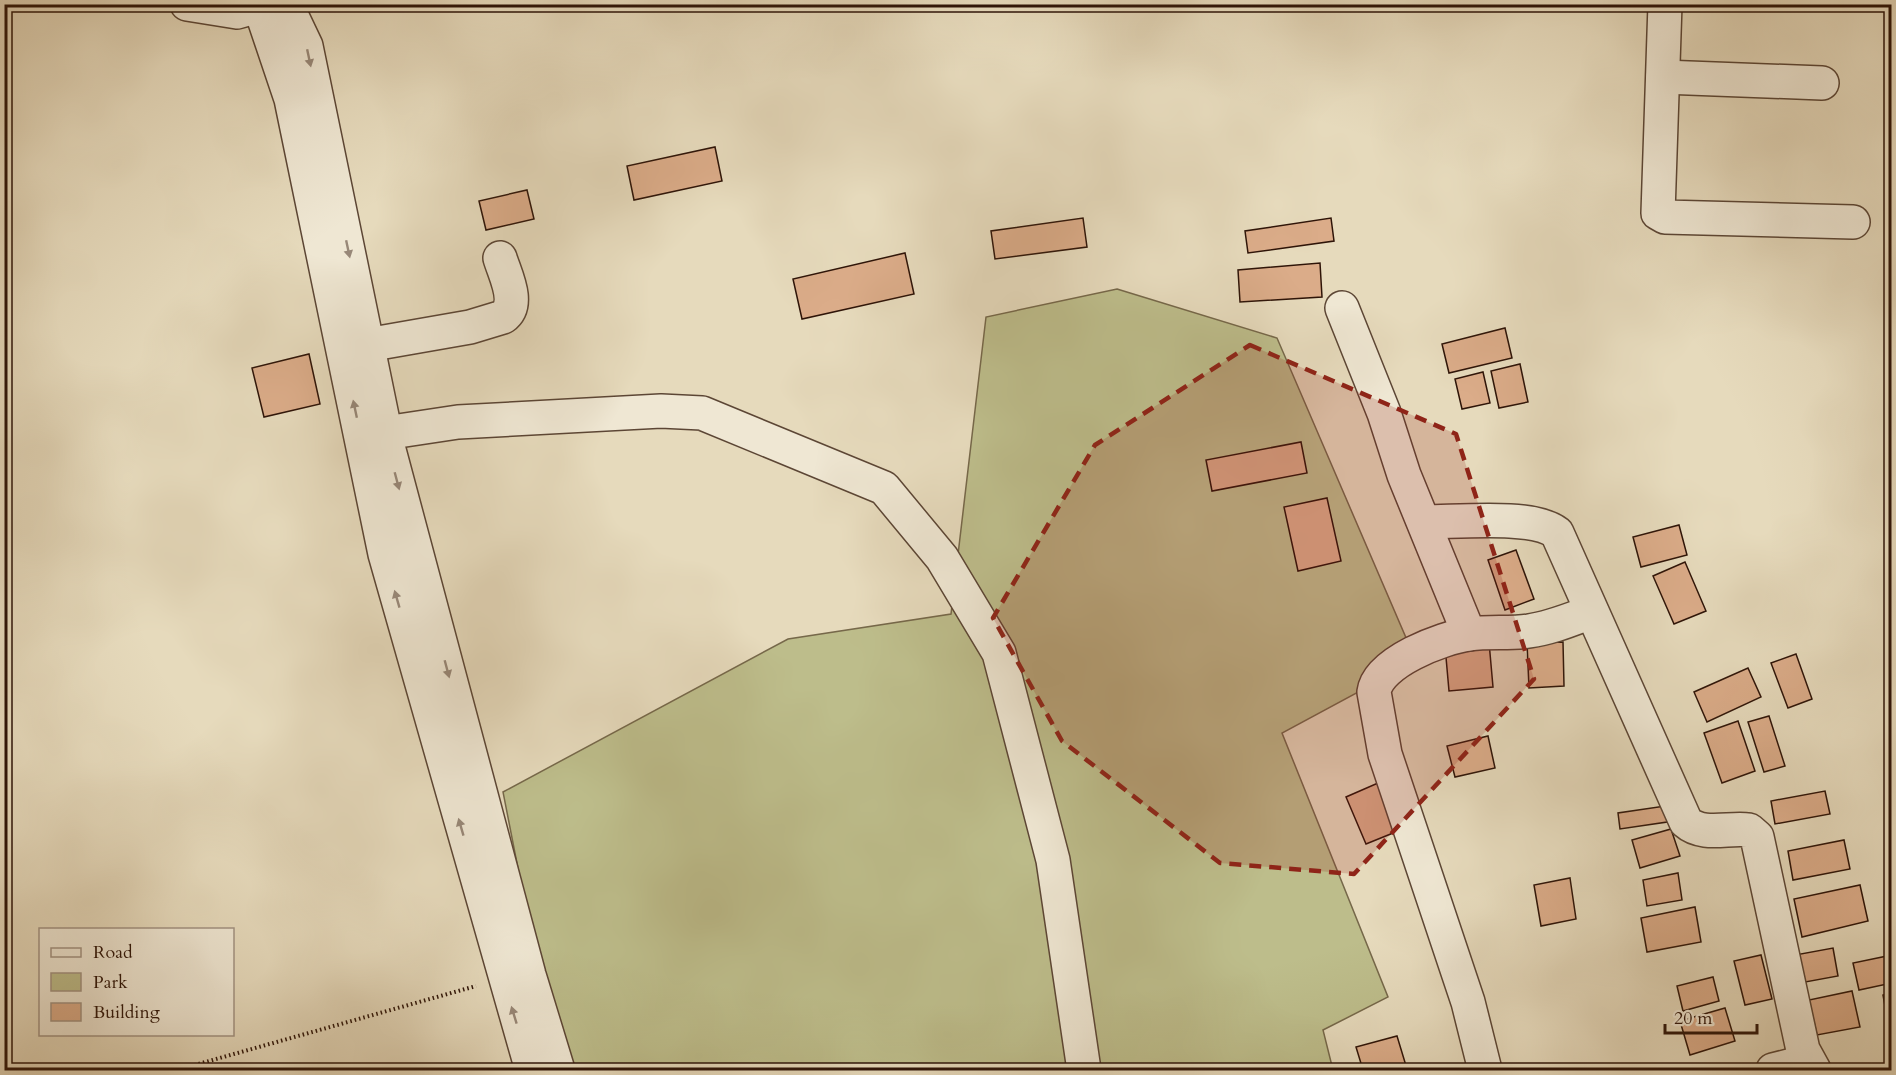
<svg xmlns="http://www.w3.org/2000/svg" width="1896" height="1075" font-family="Cardo,serif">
<rect width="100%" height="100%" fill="#e6dabc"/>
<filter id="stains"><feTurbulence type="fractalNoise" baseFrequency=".00333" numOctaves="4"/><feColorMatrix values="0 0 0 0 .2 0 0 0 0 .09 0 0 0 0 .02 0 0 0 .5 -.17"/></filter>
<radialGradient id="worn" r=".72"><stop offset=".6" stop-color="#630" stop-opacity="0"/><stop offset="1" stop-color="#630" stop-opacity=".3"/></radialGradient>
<path fill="#bdbd8b" stroke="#76684a" stroke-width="1.5" d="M1117,289L1277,338L1416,661L1282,733L1388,997L1323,1030L1333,1070H566L542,991L503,792L788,639L951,614L986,317Z"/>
<g fill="#dbac89" stroke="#2e1408" stroke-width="1.5">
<path d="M715,147L722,181L634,200L627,166Z"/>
<path d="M527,190L534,219L486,230L479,201Z"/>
<path d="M1083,218L1087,247L995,259L991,231Z"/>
<path d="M1331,218L1334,241L1248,253L1245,231Z"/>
<path d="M905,253L914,294L802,319L793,279Z"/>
<path d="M1320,263L1322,297L1240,302L1238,270Z"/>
<path d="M1505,328L1512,358L1449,373L1442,344Z"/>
<path d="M309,354L320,404L264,417L252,368Z"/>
<path d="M1520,364L1528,402L1499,408L1491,371Z"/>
<path d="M1483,372L1490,403L1462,409L1455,379Z"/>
<path d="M1301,442L1307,473L1212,491L1206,460Z"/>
<path d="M1327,498L1341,561L1298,571L1284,507Z"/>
<path d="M1679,525L1687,555L1641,567L1633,537Z"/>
<path d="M1516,550L1534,599L1505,610L1488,560Z"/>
<path d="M1685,562L1706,611L1674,624L1653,576Z"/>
<path d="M1489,642L1493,687L1449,691L1445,646Z"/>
<path d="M1563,642L1564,686L1529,688L1527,643Z"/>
<path d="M1796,654L1812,699L1788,708L1771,663Z"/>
<path d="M1748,668L1761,697L1707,722L1694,692Z"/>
<path d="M1769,716L1785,766L1764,772L1748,722Z"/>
<path d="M1738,721L1755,771L1722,783L1704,733Z"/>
<path d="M1488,736L1495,768L1455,777L1447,746Z"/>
<path d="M1378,783L1398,831L1366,844L1346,797Z"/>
<path d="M1825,791L1830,814L1775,824L1771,801Z"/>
<path d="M1665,806L1667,822L1620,829L1618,813Z"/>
<path d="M1671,829L1680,856L1640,868L1632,840Z"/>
<path d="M1844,840L1850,869L1793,880L1788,851Z"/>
<path d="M1678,873L1682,900L1647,906L1643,880Z"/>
<path d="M1570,878L1576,919L1541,926L1534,885Z"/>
<path d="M1860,885L1868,921L1802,937L1794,899Z"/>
<path d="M1695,907L1701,942L1647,952L1641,918Z"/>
<path d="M1833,948L1838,976L1800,983L1795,955Z"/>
<path d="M1761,955L1772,999L1745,1005L1734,961Z"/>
<path d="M1892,955V983L1859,990L1853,963Z"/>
<path d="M1713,977L1719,1001L1683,1011L1677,986Z"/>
<path d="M1852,991L1860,1027L1817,1035L1809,1000Z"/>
<path d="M1892,993V1039H1891L1883,995Z"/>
<path d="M1725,1008L1735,1041L1690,1055L1680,1021Z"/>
<path d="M1397,1036L1407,1069L1363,1070L1356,1047Z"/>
</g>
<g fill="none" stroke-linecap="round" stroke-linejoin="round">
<defs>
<g id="minor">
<path d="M187,4L237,12L266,4"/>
<path d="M259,4L291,99L385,554L532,1070"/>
<path d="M286,4L306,46L389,450L529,975L558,1070"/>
<path d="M1665,4L1658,213L1665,217L1853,222"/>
<path d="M1663,77L1822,83"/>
<path d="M1342,308L1384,413L1404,475L1469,634"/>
<path d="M367,345L470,327L503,317C521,304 505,275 500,258"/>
<path d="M385,433L458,422L661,411L702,413L884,488L942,558L999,653L1053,860L1084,1070"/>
<path d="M1426,522C1457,522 1534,514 1557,533L1686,822C1703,837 1729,827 1749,830L1757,837L1803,1050L1814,1070"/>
<path d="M1485,1070L1468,1002L1385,754L1374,692C1378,662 1442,638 1469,634C1489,631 1510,634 1529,631C1551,628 1572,619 1591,612"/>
<path d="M1773,1070L1808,1061"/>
</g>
</defs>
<use href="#minor" stroke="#5c4635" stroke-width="36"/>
<path stroke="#2e1408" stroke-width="4" stroke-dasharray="1.5 3" stroke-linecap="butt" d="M177,1070L476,986"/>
<use href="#minor" stroke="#efe7d3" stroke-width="33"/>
</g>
<defs><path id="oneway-solid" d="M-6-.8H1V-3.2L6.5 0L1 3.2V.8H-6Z" transform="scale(1.5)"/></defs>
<g fill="#988878">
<use href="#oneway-solid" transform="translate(309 58) rotate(78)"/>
<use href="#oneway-solid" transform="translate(348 249) rotate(78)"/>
<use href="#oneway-solid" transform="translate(355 409) rotate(-102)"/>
<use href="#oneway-solid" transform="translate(397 481) rotate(75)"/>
<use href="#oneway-solid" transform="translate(397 599) rotate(-106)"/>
<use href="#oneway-solid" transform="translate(447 669) rotate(75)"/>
<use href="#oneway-solid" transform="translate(461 827) rotate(-106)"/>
<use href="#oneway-solid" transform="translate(514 1015) rotate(-107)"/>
</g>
<path fill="#8f2418" fill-opacity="0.2" stroke="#8f2418" stroke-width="4.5" stroke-dasharray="12 8" stroke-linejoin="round" d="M1250,345L1456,434L1534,679L1354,874L1220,863L1062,741L993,618L1095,445Z"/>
<rect width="1896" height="1075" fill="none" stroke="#e6dabc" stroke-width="24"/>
<rect x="6" y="6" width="1884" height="1063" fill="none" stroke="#2e1408" stroke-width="3"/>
<rect x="12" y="12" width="1872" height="1051" fill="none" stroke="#2e1408" stroke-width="1.5"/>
<rect x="39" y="928" width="195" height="108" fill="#efe7d3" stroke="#a29382" stroke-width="1.5"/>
<rect x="51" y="948" width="30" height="9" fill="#efe7d3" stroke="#a29382" stroke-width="1.5"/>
<text x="93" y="958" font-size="18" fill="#2e1408">Road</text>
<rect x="51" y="973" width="30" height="18" fill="#bdbd8b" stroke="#a29382" stroke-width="1.5"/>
<text x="93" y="988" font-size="18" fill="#2e1408">Park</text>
<rect x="51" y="1003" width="30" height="18" fill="#dbac89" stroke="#a29382" stroke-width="1.5"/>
<text x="93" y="1018" font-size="18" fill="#2e1408">Building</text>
<path d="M1665 1024v9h92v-9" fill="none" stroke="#2e1408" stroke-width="3"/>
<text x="1674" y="1024" font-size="18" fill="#2e1408" stroke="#efe7d3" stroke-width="4.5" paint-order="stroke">20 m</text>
<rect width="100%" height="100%" filter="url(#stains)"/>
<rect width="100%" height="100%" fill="url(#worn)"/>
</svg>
